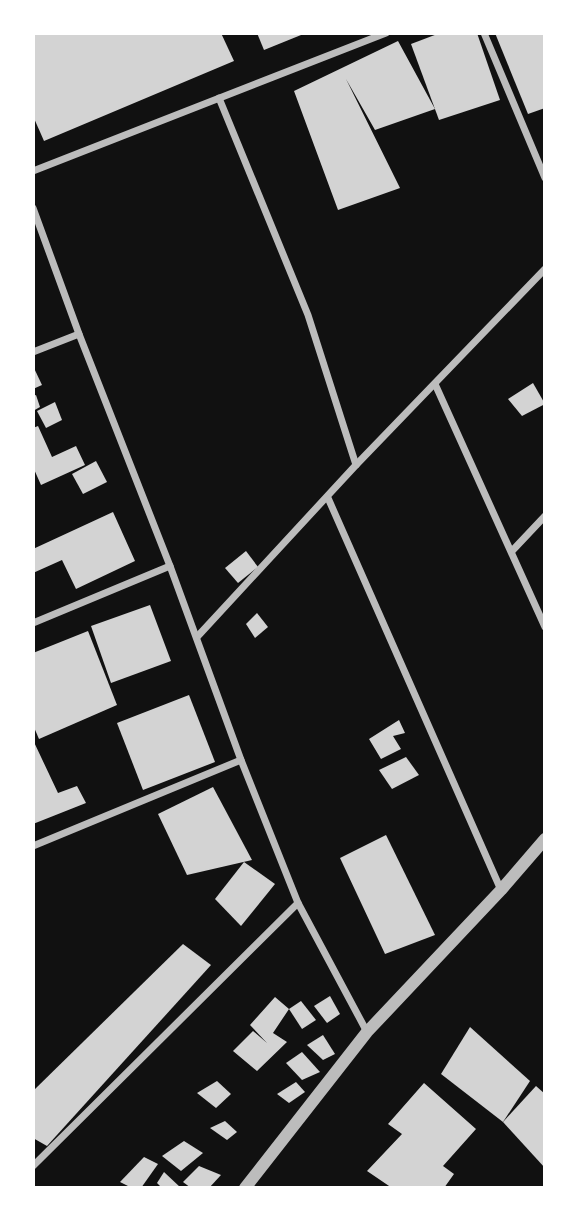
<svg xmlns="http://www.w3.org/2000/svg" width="578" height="1221" font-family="'Noto Sans',sans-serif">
<rect width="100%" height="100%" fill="#111"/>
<g fill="#d3d3d3">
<path d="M33,33H221L234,61L44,141L33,116Z"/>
<path d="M257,33H306L264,50Z"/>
<path d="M440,33H477L500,100L439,120L411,44Z"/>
<path d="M495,33H545V108L528,114Z"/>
<path d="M398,41L435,109L375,130L346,79L400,188L338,210L294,91Z"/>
<path d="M33,366L42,385L33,389Z"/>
<path d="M533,383L545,404L522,416L508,399Z"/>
<path d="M36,395L40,407L33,411V396Z"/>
<path d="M55,402L62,420L46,428L37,411Z"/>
<path d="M38,426L52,457L76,446L85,465L41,485L33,467V428Z"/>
<path d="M96,461L107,482L83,494L72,474Z"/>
<path d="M113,512L135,561L76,589L62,560L33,573V549Z"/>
<path d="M246,551L258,567L238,583L225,568Z"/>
<path d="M150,605L171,661L111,683L91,626Z"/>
<path d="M257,613L268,627L255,638L246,624Z"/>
<path d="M88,631L117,705L39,739L33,725V653Z"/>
<path d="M189,695L215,762L143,790L117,723Z"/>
<path d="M399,720L405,733L393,736L401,749L381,759L369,739Z"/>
<path d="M33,740L58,793L77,786L86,803L33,824Z"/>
<path d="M406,757L419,775L392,789L379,770Z"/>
<path d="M213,787L252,860L187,875L158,814Z"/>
<path d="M386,835L435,935L385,954L340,858Z"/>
<path d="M244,862L275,884L241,926L215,899Z"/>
<path d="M183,944L211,965L47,1146L33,1138V1091Z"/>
<path d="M330,996L340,1014L327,1023L314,1006Z"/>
<path d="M275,997L289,1009L273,1033L287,1042L257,1071L233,1051L253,1031L267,1043L250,1025Z"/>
<path d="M301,1001L316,1020L302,1029L289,1009Z"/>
<path d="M470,1027L530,1081L503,1122L441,1074Z"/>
<path d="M323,1035L335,1054L323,1060L307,1045Z"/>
<path d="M302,1052L320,1072L302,1080L286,1063Z"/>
<path d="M217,1081L231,1094L216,1108L197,1093Z"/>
<path d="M296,1082L305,1092L289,1103L277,1094Z"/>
<path d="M424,1083L476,1129L443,1166L454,1174L444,1188H392L367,1171L402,1134L388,1124Z"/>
<path d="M536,1086L545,1094V1168L503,1122Z"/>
<path d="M225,1121L237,1132L227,1140L210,1128Z"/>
<path d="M184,1141L203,1153L181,1171L162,1156Z"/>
<path d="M144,1157L158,1164L141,1188H132L120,1182Z"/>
<path d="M199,1166L221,1175L209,1188H191L183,1182Z"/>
<path d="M164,1172L181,1188H162L157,1183Z"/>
</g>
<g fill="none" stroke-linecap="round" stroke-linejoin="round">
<g stroke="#bcbcbc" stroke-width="7">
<path d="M484,33L545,178"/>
<path d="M219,98L308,315L356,465"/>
<path d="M33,171L386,33"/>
<path d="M33,208L79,334L170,566L241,760L298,903L367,1032"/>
<path d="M33,352L79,334"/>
<path d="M435,384L545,627"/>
<path d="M328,498L501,890"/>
<path d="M512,551L545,516"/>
<path d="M33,623L170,566"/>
<path d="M197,637L356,465L545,269"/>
<path d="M33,846L241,760"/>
<path d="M33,1166L298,903"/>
</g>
<path stroke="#bcbcbc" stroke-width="12" d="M245,1188L367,1032L501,890L545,839"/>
</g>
<rect width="578" height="1221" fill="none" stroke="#ffffff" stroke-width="70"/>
</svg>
